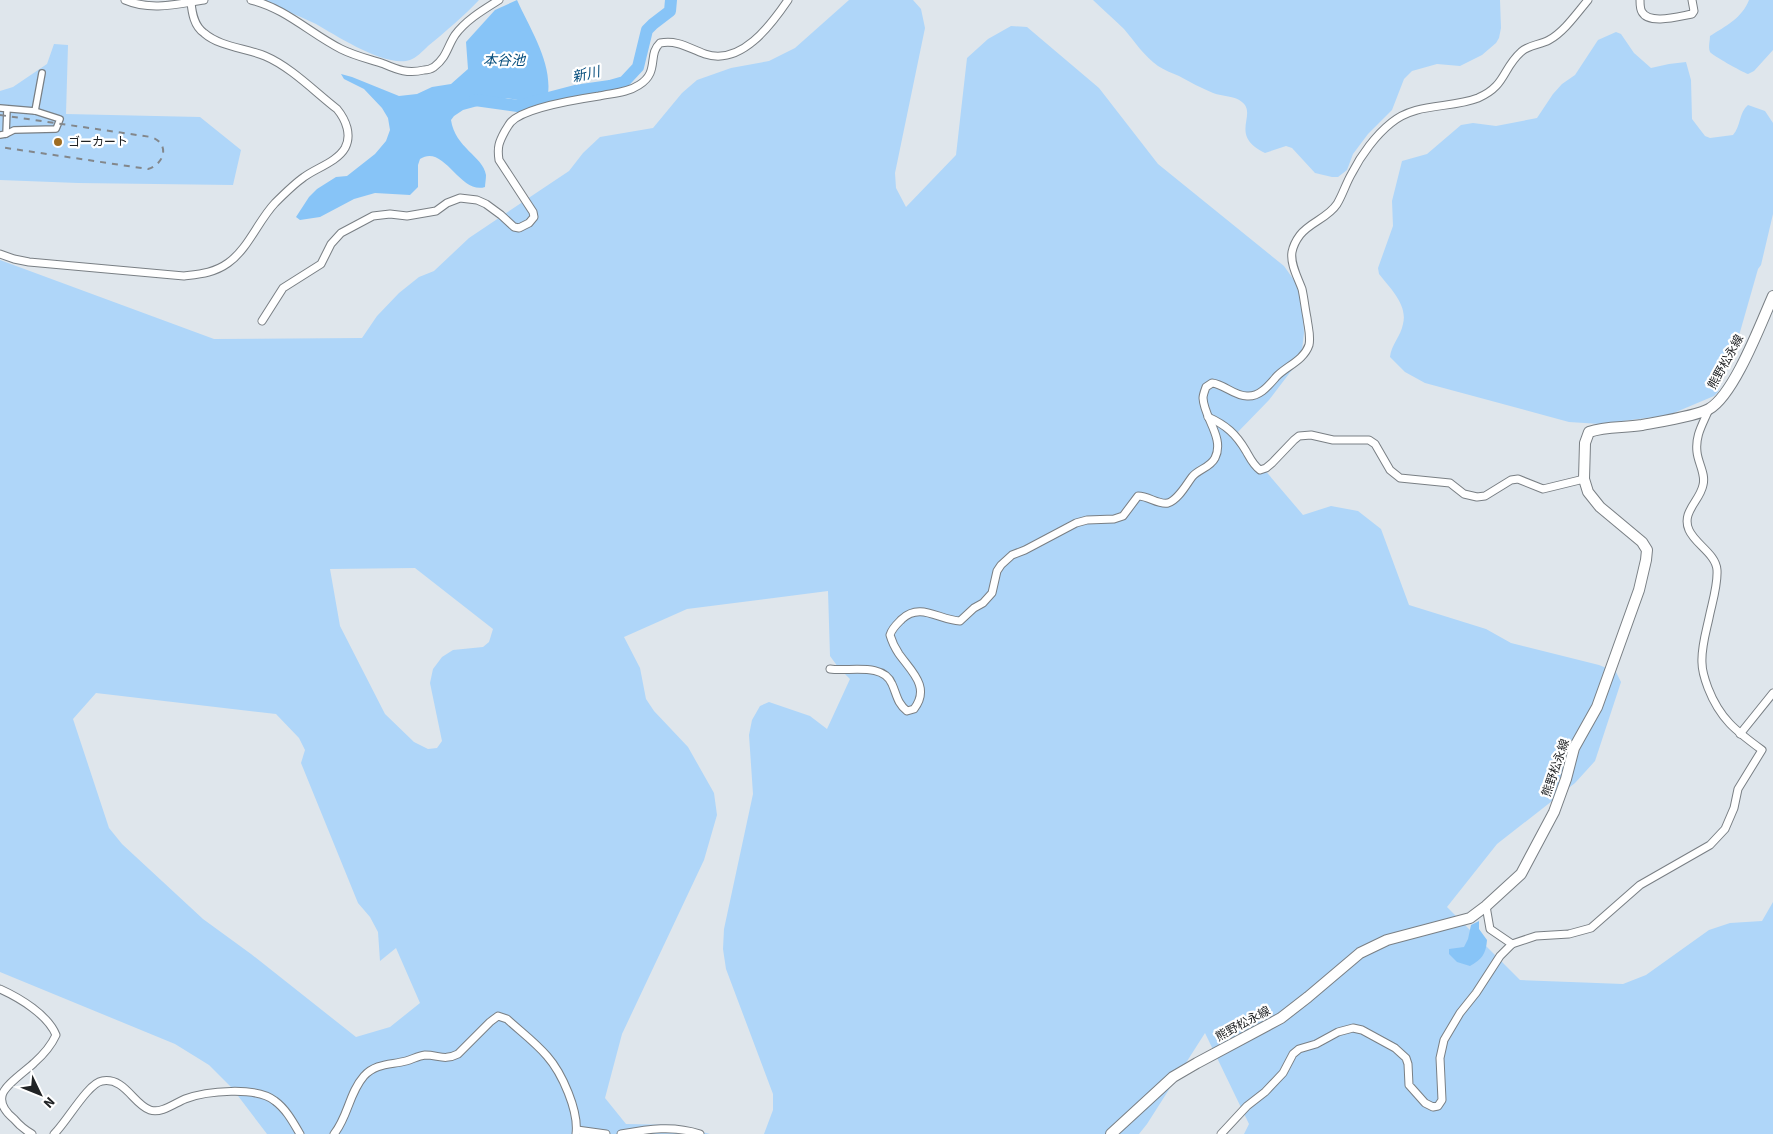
<svg xmlns="http://www.w3.org/2000/svg" width="1773" height="1134" font-family="'Source Sans 3','Noto Sans JP',sans-serif">
<rect width="100%" height="100%" fill="#dfe6ec"/>
<g fill="#afd6f9" fill-rule="evenodd">
<path d="M252,0H479C463,17 446,31 428,46C423,51 416,58 410,60C386,68 337,36 316,24C295,14 274,6 252,0Z"/>
<path d="M849,0H913L921,9L925,28L895,173L896,188L906,207L956,155L967,58L988,39L1011,26L1027,27L1099,88L1158,164L1284,266L1301,290L1304,333L1301,358L1269,400L1235,435L1303,515L1331,506L1358,511L1381,529L1409,605L1486,629L1511,643L1599,665L1616,672L1621,682L1595,761L1575,783L1497,844L1447,907L1520,980L1623,984L1646,975L1709,930L1730,923L1762,921L1773,902V1134H1244L1249,1124L1205,1033L1147,1124L1139,1134H764L773,1110V1094L726,969L723,949L724,929L753,794L749,735L752,720L760,706L769,702L810,716L827,729L850,679L838,667L830,656L828,591L687,609L624,637L640,668L646,699L654,711L688,747L714,793L717,815L704,860L622,1034L605,1098L626,1124L678,1125L710,1134H267L232,1088L209,1065L175,1044L0,972V260L214,339L362,338L377,316L399,293L419,277L434,271L469,238L569,171L583,153L600,137L653,128L682,93L697,80L731,68L769,61L795,48ZM415,568L493,629L489,642L483,647L453,650L442,657L433,669L430,683L442,741L437,748L428,749L414,742L385,714L340,626L330,569ZM96,693L276,714L299,738L305,750L301,763L358,903L370,917L378,932L380,961L396,948L420,1003L390,1027L356,1037L251,954L203,919L122,844L109,828L73,719Z"/>
<path d="M1093,0H1500L1501,28L1499,38L1496,43L1482,55L1460,66L1437,64L1412,71L1404,79L1392,110L1368,134L1353,154L1347,170L1338,177H1332L1315,173L1292,148L1286,146L1265,153C1228,135 1258,115 1242,102C1234,95 1223,97 1213,93C1201,88 1190,82 1179,76C1172,73 1164,70 1158,66C1144,56 1135,42 1124,29C1114,19 1103,10 1093,0Z"/>
<path d="M1749,0H1773V50L1754,71L1748,74C1742,72 1712,55 1710,52C1708,47 1710,41 1710,36C1726,26 1742,18 1749,0Z"/>
<path d="M1616,32L1621,34L1634,53L1651,68L1669,64L1686,62L1691,80L1692,119L1705,136L1710,138L1733,135C1741,126 1739,112 1748,105L1765,111L1773,123V214L1761,265L1758,269L1740,332L1718,392L1714,396L1669,415L1600,424L1569,422L1425,383L1405,372L1390,357C1391,345 1401,336 1403,324C1408,305 1390,288 1379,274L1378,268L1393,226L1392,201L1402,161L1427,154L1461,125L1473,123L1496,126L1537,118L1553,94L1562,84L1575,75L1598,40Z"/>
<path d="M54,44L68,45L66,114L200,117L241,150L233,185L78,183L0,180V91L13,87L47,64Z"/>
</g>
<g fill="#87c4f7">
<path d="M517,0C530,29 552,62 548,94L529,102L507,98L463,110L454,116L451,120C455,148 483,156 486,175C486,179 485,184 485,187C460,195 444,143 420,159L418,165V187L410,195L375,193L354,199L320,217L300,220L296,217L309,197L317,189L336,177L347,176L375,154L386,141L390,130L388,118L382,108L364,89L344,79L341,74L352,77L399,96L417,94L432,87L451,84L468,69L466,42L495,10Z"/>
<path d="M1479,921V929L1487,940C1486,954 1482,959 1470,966L1457,962L1449,954V949L1464,947L1468,939L1471,925Z"/>
</g>
<g fill="none" stroke-linecap="round" stroke-linejoin="round">
<path stroke="#87c4f7" stroke-width="12" d="M475,100L518,106L575,91L610,86L624,82L638,67L647,30L653,24L670,11L671,0"/>
<defs>
<g id="pedestrian">
<path d="M0,108L35,111L60,119L56,129L14,130L6,134"/>
<path d="M35,111L42,73"/>
<path d="M0,135L6,134L7,109"/>
</g>
<g id="minor">
<path d="M125,0C151,11 177,4 204,0"/>
<path d="M251,0C285,8 311,34 341,49C355,56 369,59 384,64C398,70 408,74 424,70C427,70 431,69 434,67C447,57 447,47 455,35C466,20 483,10 499,0"/>
<path d="M1640,0C1640,3 1640,9 1642,12C1649,25 1680,16 1692,14L1694,11L1692,0"/>
<path d="M0,254L14,259L29,262L184,276C200,274 214,273 228,263C248,249 258,221 275,203C284,194 294,184 304,177C316,168 337,162 345,148C352,135 346,120 337,109C315,92 291,67 265,56C246,48 220,47 204,33C194,26 192,13 191,2"/>
<path d="M262,321L283,288L321,264L331,244L341,233L373,216L390,214L407,216L436,211L447,203L460,198L477,200L486,204L501,215L514,227L519,228L529,223L534,217L533,212L499,160C497,147 499,142 505,131C507,128 509,124 511,122C524,108 579,99 599,96C612,93 627,93 639,85C660,72 647,55 660,43C679,40 688,48 705,54C741,66 771,25 788,0"/>
<path d="M1208,417C1226,425 1236,434 1246,451C1250,458 1253,465 1260,470L1266,468L1272,463L1294,440L1299,436L1311,435L1333,440H1369L1375,444L1390,470L1400,478L1450,483L1464,494L1477,497L1485,496L1511,480L1518,479L1543,489L1584,479"/>
<path d="M830,669C849,672 883,662 892,684C897,695 897,703 907,711L914,709C931,687 911,671 899,654C895,648 892,642 890,635C892,628 897,624 902,619C920,602 939,620 960,621L974,608L983,603L992,593L997,571L1001,565L1012,555L1025,550L1076,523L1087,520L1114,519L1123,516L1138,496C1149,496 1158,505 1168,503C1178,500 1186,485 1192,477C1198,469 1210,468 1215,458C1225,438 1204,418 1203,398C1203,395 1205,390 1206,387L1212,383C1224,384 1234,396 1247,396C1260,397 1269,385 1277,376C1287,366 1304,360 1309,345C1311,336 1308,327 1307,318C1305,308 1304,298 1302,289C1298,278 1290,264 1292,252C1293,247 1297,239 1300,235C1310,222 1328,218 1337,204C1343,194 1346,183 1352,173C1361,155 1376,135 1391,123C1416,102 1450,109 1478,98C1506,86 1502,69 1521,52C1528,45 1540,45 1549,40C1564,32 1577,13 1588,0"/>
<path d="M1740,734L1773,693"/>
<path d="M1486,906L1490,929L1512,944"/>
<path d="M0,989C20,998 48,1015 56,1035C51,1046 43,1055 34,1063C27,1070 3,1086 2,1096C0,1105 8,1114 14,1119C19,1125 25,1130 32,1134"/>
<path d="M577,1130L606,1134"/>
<path d="M54,1134C66,1123 88,1083 102,1081C125,1077 133,1104 150,1110C161,1114 175,1103 185,1099C206,1091 257,1086 275,1101C286,1109 293,1122 300,1134"/>
<path d="M334,1134C348,1117 349,1093 364,1076C376,1063 391,1065 406,1061C413,1059 418,1056 425,1055C439,1055 444,1061 458,1054L490,1022L498,1016L507,1019C520,1031 535,1042 547,1056C562,1073 579,1111 576,1134"/>
<path d="M621,1134C649,1129 673,1125 700,1134"/>
<path d="M1221,1134L1247,1106L1265,1092L1283,1073L1293,1054L1299,1049L1316,1044L1338,1032L1353,1028L1362,1030L1395,1048L1406,1058L1408,1064L1409,1085L1425,1103L1433,1107L1438,1106L1442,1100L1440,1058L1444,1040L1460,1013L1476,993L1500,956L1512,944L1536,936L1569,934L1591,928L1640,885L1710,845L1725,829L1734,808L1738,789L1762,750C1736,731 1720,719 1708,688C1705,680 1702,672 1702,663C1701,648 1706,632 1709,618C1712,603 1718,585 1717,570C1716,554 1695,544 1689,530C1681,512 1700,501 1703,485C1706,474 1698,463 1697,452C1695,435 1703,424 1709,409"/>
</g>
<path id="secondary" d="M1111,1134L1173,1077L1197,1063L1281,1018L1308,997L1360,953L1387,940L1470,918L1486,906L1521,874L1554,812L1566,779L1574,748L1597,707L1639,590L1646,560L1647,550L1642,542L1600,507L1588,492L1584,479L1585,443L1589,432C1606,426 1624,428 1642,425C1657,422 1697,416 1709,409C1734,395 1761,323 1773,296"/>
</defs>
<use href="#pedestrian" stroke="#797f84" stroke-width="8"/>
<use href="#minor" stroke="#797f84" stroke-width="9"/>
<use href="#secondary" stroke="#797f84" stroke-width="12"/>
<use href="#pedestrian" stroke="#fff" stroke-width="5.5"/>
<use href="#minor" stroke="#fff" stroke-width="7"/>
<use href="#secondary" stroke="#fff" stroke-width="10"/>
<path stroke="#83878b" stroke-width="2" stroke-dasharray="6 6" stroke-linecap="butt" d="M0,115L151,137C170,143 165,164 148,169L0,147"/>
</g>
<circle fill="#9f6d22" stroke="#fff" stroke-width="2" cx="58" cy="142" r="5"/>
<g text-anchor="middle" dominant-baseline="central" stroke-width="4.5" stroke-linejoin="round" paint-order="stroke">
<g font-size="12" fill="#212325" stroke="#fff" text-anchor="start">
<text x="68" y="142">ゴーカート</text>
</g>
<g font-size="12" fill="#212325" stroke="#fff">
<text transform="translate(1726 362) rotate(-61)">熊野松永線</text>
<text transform="translate(1556 768) rotate(-71)">熊野松永線</text>
<text transform="translate(1243 1024) rotate(-28)">熊野松永線</text>
</g>
<g font-size="14" font-style="italic" fill="#064e7d" stroke="#fff">
<text x="504" y="61">本谷池</text>
<text transform="translate(586 75) rotate(-13)">新川</text>
</g>
</g>
<g transform="translate(40 1094) rotate(133)" stroke="#ffffff" stroke-width="4" paint-order="stroke">
<path d="M0-4L9 19L0 12L-9 19Z" fill="#212325"/>
<text y="-8" font-size="14" font-weight="bold" text-anchor="middle" fill="#212325">N</text>
</g>
</svg>
